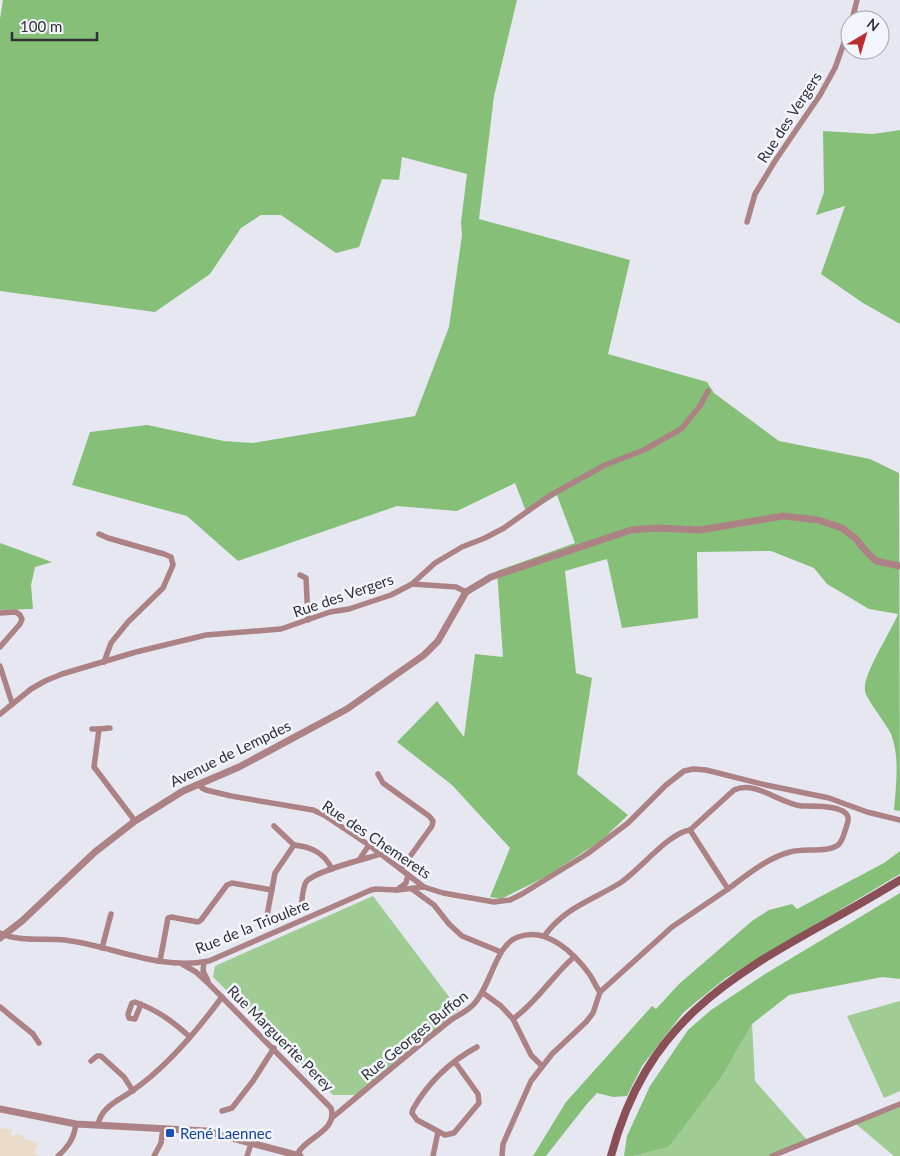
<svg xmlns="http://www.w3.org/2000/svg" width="900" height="1156" font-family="Lato,sans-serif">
<rect width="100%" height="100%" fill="#e6e7f0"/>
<path fill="#e9dcc9" d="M0,1128L12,1130L11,1137L16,1134L22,1135L23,1138L29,1141H35L38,1144L34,1153L39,1156H0Z"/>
<g fill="#9ecc93">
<path d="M373,896L459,1010L356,1095H333L213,977L215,966Z"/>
<path d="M900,1001V1091L884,1098L847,1016Z"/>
<path d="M752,1024L755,1081L808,1141L772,1156H633L669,1147L723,1075Z"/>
<path d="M900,1107V1156H894L856,1124Z"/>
</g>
<g fill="#86c078">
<path d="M3,0H517L494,96L479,219L630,260L608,354L707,382L714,393L779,441L870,459L899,473L900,811L894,810C896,785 900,757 891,734C886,723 866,699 865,691C862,675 891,632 898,614L869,609L827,584L814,568L771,551L697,552L698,618L622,628L607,559L565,571L576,673L592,678L577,774L628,815L602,840L547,876L501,899L490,897L510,848L452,785L397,742L437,701L464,737L475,654L503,657L497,571L575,543L557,495L527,514L515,483L457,511L397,506L238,561L187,516L72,485L90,432L147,425L224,441L253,443L415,416L449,327L462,235L461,222L467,174L402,157L399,180L382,179L359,247L336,253L281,215H261L241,228L210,274L155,312L0,291V19Z"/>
<path d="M900,130V324L863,303L821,274L845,206L816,215L824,192L823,131L873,134Z"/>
<path d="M0,543L52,562L35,567L31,585L33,609L0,610Z"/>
<path d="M900,851V874L726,978L696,1002L683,1013L642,1066L627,1096L613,1097L597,1093L586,1105L546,1156H533L566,1102L652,1006L656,1009L679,984L752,921L769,910L792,904L797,909L884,863Z"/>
<path d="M900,893V979L882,977L789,995L752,1024L723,1075L669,1147L633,1156H624L627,1136L650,1086L688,1030L711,1010L765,974Z"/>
</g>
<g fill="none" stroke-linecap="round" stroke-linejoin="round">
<g stroke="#ac8285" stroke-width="5.5">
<path d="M852,20L857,0"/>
<path d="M747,222L755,194L775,161L820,95L835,68L850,26"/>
<path d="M99,534L108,538L164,554L171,557L173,565L163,588L128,622L111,643L104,662"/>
<path d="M300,575L306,578L308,620"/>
<path d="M412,584L456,587L466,592"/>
<path d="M0,613L16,612L20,615L22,619L20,624L0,647"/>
<path d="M0,666L12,703"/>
<path d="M0,714L31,689L45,681L62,674L136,652L206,635L281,629L330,612L349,609L391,595L412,584L435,563L462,547L485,538L504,528L549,496L605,465L644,450L681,429L700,406L708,391"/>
<path d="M92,729H99L94,767L135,821"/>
<path d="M99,729L110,728"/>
<path d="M378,774L383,783L429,816L433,821L432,826L401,869"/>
<path d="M199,784L202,788L206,790L231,796L313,810L324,815L369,845L424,887L443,893L494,902L510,900L522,894L587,854L628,823L666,785L684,771L693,769L706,770L766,785L829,798L867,812L900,820"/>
<path d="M274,826L294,845"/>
<path d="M690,830L734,790C756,780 780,804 802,806C812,806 845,805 848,817C849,820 847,824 846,828C844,833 843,841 838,845C827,853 804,848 790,852C767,858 747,875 728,889"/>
<path d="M359,860L369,845"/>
<path d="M412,889L434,905L449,924L462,936L501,952"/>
<path d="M397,890L406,883L408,875"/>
<path d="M301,910C302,902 302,889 306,882C314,871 365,859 381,854"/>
<path d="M265,926L275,873L294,845C312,847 324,853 332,869"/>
<path d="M0,933C17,942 46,938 65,940C113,946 159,971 209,961L371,890L376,889L397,890L424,887"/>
<path d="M545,935C566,907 591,901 620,883C639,871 668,833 690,830L728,889L672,927L600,992"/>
<path d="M102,948L111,914"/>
<path d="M160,961L168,918L171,917L198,922L201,920L227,885L232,883L272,890"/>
<path d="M204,962L203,971L208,981"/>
<path d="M182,964L196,972L210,985L331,1108C338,1132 305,1137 297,1155"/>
<path d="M483,993L501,1006L513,1019L531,1055L542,1066"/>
<path d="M141,1004L135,1019L129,1018L128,1014L132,1003L135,1002C159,1011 172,1021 190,1037"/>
<path d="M0,1007L33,1034L39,1043"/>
<path d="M513,1019C537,1002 552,976 574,957"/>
<path d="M91,1061L97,1056H101L124,1077L133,1091"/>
<path d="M455,1062L478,1094L479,1103L454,1133L445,1135L417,1120L412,1113L413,1109C428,1083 451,1061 477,1047"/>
<path d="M222,1111L232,1108L253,1081L274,1048"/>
<path d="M333,1117C364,1091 395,1065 427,1039C435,1033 443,1026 451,1020C458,1015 466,1012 473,1005C491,987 495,945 518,937C547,926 575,954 590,975C594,981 596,987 600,992L593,1013L586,1022L552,1054L531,1081L503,1144L502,1156"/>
<path d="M98,1125C101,1107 118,1101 132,1091C167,1067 197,1031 222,997"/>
<path d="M58,1156C69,1146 74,1138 76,1124"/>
<path d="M154,1156L161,1143L163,1128"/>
<path d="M247,1156L251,1144"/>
<path d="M433,1156L438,1132"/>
<path d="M772,1156L900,1104"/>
</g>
<g stroke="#ac8285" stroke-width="7">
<path d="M0,938L22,921L95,852L135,821L183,791L239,767L347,709L424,655L438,641L466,592L491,577L631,530L656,528L700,530L783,516L818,520L842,528L855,538L866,551L876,561L900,566"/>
<path d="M0,1109L76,1124L206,1131L300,1156"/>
</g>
<path stroke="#8b5057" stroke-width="8" d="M611,1156C654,992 771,960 900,880"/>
</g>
<rect fill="#1a4fb4" stroke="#f3f5fd" stroke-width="2" x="165" y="1128" width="10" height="10" rx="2.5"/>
<g text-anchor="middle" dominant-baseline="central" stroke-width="5" stroke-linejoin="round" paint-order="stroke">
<g font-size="15" fill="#303134" stroke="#f3f5fd">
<text transform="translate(789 117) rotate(-57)">Rue des Vergers</text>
<text transform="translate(343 595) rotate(-19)">Rue des Vergers</text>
<text transform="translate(230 753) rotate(-26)">Avenue de Lempdes</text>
<text transform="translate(377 839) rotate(34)">Rue des Chemerets</text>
<text transform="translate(252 926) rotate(-22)">Rue de la Trioulère</text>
<text transform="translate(414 1035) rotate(-39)">Rue Georges Buffon</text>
<text transform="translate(281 1038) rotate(45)">Rue Marguerite Perey</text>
</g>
<g font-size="15" fill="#164399" stroke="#f3f5fd" text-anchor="start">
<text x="180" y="1133">René Laennec</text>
</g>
</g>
<g transform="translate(865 35) rotate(38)"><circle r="24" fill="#f3f5fd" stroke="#a5a7ad"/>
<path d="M0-4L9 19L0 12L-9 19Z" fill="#bc2d31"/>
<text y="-8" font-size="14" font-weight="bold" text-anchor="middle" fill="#303134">N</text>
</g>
<path d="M12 32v8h85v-8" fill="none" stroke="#303134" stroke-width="2.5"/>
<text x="20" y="32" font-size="15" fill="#303134" stroke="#f3f5fd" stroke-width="4" paint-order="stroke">100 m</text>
</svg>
